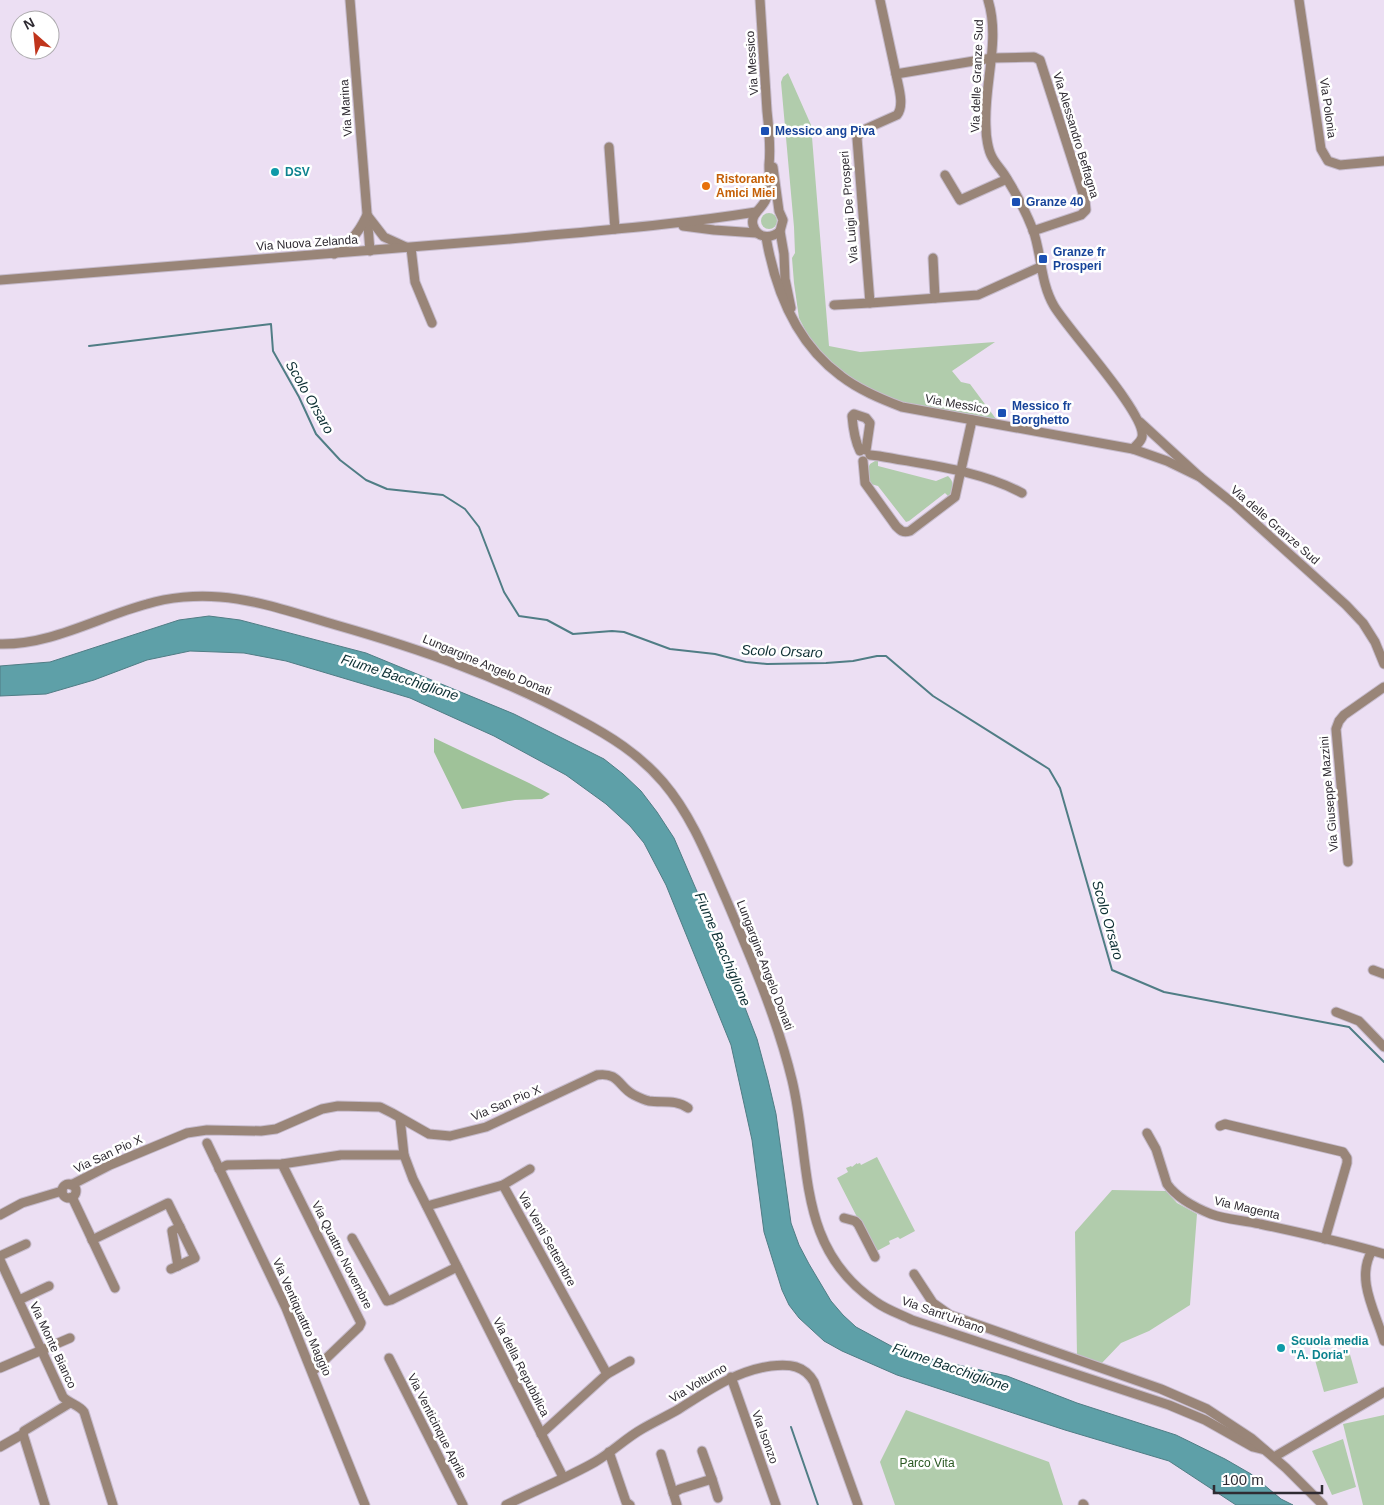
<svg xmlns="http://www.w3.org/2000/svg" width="1384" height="1505" font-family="Arial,sans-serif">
<rect width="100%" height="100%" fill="#ecdff3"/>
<g fill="#b1ccac">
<path d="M788,73L811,125L829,346L860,352L995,342L952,371L961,382L970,384L1002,427L902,408L855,388L820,359L799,318L794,283L792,258L795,253L794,227L781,82L783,77Z"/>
<circle cx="769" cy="221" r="8"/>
<path d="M875,461H878V466L936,481L948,476C955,482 953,490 949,497L945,493L909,521L906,522L878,486L871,484L867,470L870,464Z"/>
<path d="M877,1157L915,1231L900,1239L898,1237L889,1241L890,1244L875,1252L837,1178L848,1172L846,1168L851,1166L852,1167L857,1163V1164L860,1163L861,1165Z"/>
<path d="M1112,1190L1166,1191L1177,1203L1197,1214L1190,1305L1149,1331L1121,1343L1100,1365L1077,1356L1075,1232Z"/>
<path d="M1349,1351L1358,1383L1324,1392L1315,1360Z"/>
<path d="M906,1410L1049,1462L1063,1505H895L880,1462Z"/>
<path d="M1384,1415V1505H1363L1343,1424Z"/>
<path d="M1343,1439L1356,1487L1332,1495L1312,1451Z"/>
</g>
<path fill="#9fc299" d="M434,738L529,783L550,794L542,799L515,800L462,809L434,752Z"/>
<path fill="#5ea0a8" stroke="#507d85" d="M209,616L240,620L366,653L514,714L604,759L623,774L641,791L657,812L674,838L729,966L757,1039L768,1080L776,1114L791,1223L799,1245L809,1264L831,1301L843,1315L856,1327L893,1347L927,1358L1007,1376L1077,1403L1176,1435L1225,1459L1251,1474L1281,1499L1293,1505H1236L1169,1461L1065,1430L897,1375L842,1351L824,1341L799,1318L789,1305L782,1290L764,1232L752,1140L731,1045L666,885L644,843L630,826L606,804L566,775L494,736L410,698L286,661L244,653L190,651L147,660L94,680L46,694L0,696V666L50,662L179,620Z"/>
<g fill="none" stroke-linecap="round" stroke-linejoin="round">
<g stroke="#507d85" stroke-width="2">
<path d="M89,346L271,324L273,351L299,397L316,434L340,460L366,480L387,489L443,495L465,509L479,527L504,592L519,616L547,620L573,634L612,631L624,632L670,649L715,654L746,662L767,664L826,663L853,661L877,656H886L933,696L1049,769L1060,788L1112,970L1164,992L1349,1027L1384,1062"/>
<path d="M791,1427L818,1505"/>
</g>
<defs>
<g id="minor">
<path d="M350,0L370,251"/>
<path d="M760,0C762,37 765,74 767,111C769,129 771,147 769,165C769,175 771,190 766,199C763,208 750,214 753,225C757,239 771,239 780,231"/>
<path d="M880,0L896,74L992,58L1034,57L1040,60L1075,169L1085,200L1086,210L1081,215L1033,231"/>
<path d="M988,0C1001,41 983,86 986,128C986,136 988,150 992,157C996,165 1003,171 1007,179C1017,195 1026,212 1033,230C1042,255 1040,282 1054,306C1068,330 1147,415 1142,437C1141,442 1136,445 1133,449"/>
<path d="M1299,0L1321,149L1328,161L1340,165L1384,161"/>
<path d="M896,74C898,86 905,105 897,115L861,131L857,138L870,303L978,295L1040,267"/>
<path d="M609,147L615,229"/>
<path d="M773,167L779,211L783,220L780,231L784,254L785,279L791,308"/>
<path d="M945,175L960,200L1007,179"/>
<path d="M367,215L384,237L406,247"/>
<path d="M683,226L714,230L757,233"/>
<path d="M766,237C775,289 796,343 841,376C859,390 881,399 902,407L1133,449L1167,461L1200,477"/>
<path d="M411,248L415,282L432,323"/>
<path d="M334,254C349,243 358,234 366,217"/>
<path d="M933,258L935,298"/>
<path d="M0,280C170,265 340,254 510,239C592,231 675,225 756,212"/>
<path d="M834,305L870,303"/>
<path d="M1140,422L1200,477L1234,504L1346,605L1363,623L1375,642L1384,664"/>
<path d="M860,451C855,441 853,428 852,416L854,414L866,418L870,423L866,450"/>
<path d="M870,455L879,456C927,465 979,470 1022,493"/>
<path d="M863,461L865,483L896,526C901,531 903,533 910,531L955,497L972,420"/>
<path d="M0,644C52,645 98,617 147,604C169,597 197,595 220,597C259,600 298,614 336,625C420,649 501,677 578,719C610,736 639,754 663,782C692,816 708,858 726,899C751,958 777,1018 792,1080C812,1163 795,1247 876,1302C887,1310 900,1314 912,1320L1169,1405L1205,1420L1253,1447L1265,1450"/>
<path d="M1348,862L1336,729L1339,721L1344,715L1384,687"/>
<path d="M1373,970L1384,974"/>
<path d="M1336,1012L1359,1021L1384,1047"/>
<path d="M400,1118L404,1155L413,1179L563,1477"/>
<path d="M1220,1126L1225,1124L1343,1152L1347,1158V1163L1325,1239"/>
<path d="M1147,1133L1156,1149L1167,1184C1177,1198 1196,1208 1211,1214C1227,1220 1244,1220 1260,1224C1302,1233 1344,1242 1384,1254"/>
<path d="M207,1143L286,1308L365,1505"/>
<path d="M282,1164L361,1323L359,1327L313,1371"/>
<path d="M219,1169L227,1165L282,1164L341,1155H404"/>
<circle cx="69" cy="1191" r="7"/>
<path d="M71,1185L110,1165L187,1133L207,1130L261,1131L276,1129L322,1109L338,1106L380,1107L392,1113L429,1134L450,1136L486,1127L597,1075C620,1072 618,1087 634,1095C638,1097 644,1100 649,1101C662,1103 676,1099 688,1108"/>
<path d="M503,1185L607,1374L541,1434"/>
<path d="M72,1197L115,1288"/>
<path d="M427,1206L503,1185L530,1169"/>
<path d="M0,1215L22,1203L62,1191"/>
<path d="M844,1218L855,1221L858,1224L875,1257"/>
<path d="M352,1238L387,1301L391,1300L457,1267"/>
<path d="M92,1240L168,1203L195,1258L171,1269"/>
<path d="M1372,1251C1355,1279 1376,1313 1384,1341"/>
<path d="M0,1256L26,1244"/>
<path d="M0,1260L63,1397C70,1404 79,1405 84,1412L113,1505"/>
<path d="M178,1266L172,1231L180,1227"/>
<path d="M914,1274L933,1303L950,1315L1161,1389L1207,1409L1251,1438L1286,1468L1323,1505"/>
<path d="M19,1300L49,1286"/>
<path d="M389,1358L463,1505"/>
<path d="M0,1368L70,1338"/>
<path d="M607,1374L630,1361"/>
<path d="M731,1377L776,1505"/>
<path d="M23,1434L45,1505"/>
<path d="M0,1447L23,1434L24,1431L70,1403"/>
<path d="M609,1452L626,1502L630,1505"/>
<path d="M661,1454L677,1505"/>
<path d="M1274,1457L1384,1392"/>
<path d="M712,1479L718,1498"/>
<path d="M673,1493L680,1489L712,1479L702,1451"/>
<path d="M1083,1504L1084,1505"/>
<path d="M506,1505C536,1490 567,1478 595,1462C612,1452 626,1438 642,1429C654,1422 667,1416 679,1409C709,1390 736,1371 771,1366C790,1364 804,1365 814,1382L858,1505"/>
</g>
</defs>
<use href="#minor" stroke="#c6bbcc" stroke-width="11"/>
<use href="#minor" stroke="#998578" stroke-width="9"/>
</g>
<g fill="#1a4fb4" stroke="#fff" stroke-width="2">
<rect x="760" y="126" width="10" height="10" rx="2.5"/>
<rect x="1011" y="197" width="10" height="10" rx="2.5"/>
<rect x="1038" y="254" width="10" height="10" rx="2.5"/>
<rect x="997" y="408" width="10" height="10" rx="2.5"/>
</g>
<g fill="#0f9aa8" stroke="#fff" stroke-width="2">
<circle cx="275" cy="172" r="5"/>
<circle cx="1281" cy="1348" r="5"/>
</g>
<circle fill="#e8710a" stroke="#fff" stroke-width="2" cx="706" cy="186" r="5"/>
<g text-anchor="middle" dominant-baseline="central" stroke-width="5" stroke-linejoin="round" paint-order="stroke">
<g font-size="12" fill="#2f2b32" stroke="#fff">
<text transform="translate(752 63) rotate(-94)">Via Messico</text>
<text transform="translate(977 76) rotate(-88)">Via delle Granze Sud</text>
<text transform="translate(346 108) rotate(-94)">Via Marina</text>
<text transform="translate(1328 108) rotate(82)">Via Polonia</text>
<text transform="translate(1076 135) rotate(73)">Via Alessandro Beffagna</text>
<text transform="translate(849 207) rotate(-95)">Via Luigi De Prosperi</text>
<text transform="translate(307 243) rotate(-4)">Via Nuova Zelanda</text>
<text transform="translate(957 404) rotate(10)">Via Messico</text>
<text transform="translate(1275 525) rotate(41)">Via delle Granze Sud</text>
<text transform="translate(487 665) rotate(23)">Lungargine Angelo Donati</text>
<text transform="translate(1329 794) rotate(-95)">Via Giuseppe Mazzini</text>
<text transform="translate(765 965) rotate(69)">Lungargine Angelo Donati</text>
<text transform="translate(506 1103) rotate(-23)">Via San Pio X</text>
<text transform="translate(108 1154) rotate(-25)">Via San Pio X</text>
<text transform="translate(1247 1208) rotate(13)">Via Magenta</text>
<text transform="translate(547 1239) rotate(61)">Via Venti Settembre</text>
<text transform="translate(342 1255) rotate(63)">Via Quattro Novembre</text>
<text transform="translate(943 1315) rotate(20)">Via Sant'Urbano</text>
<text transform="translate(302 1317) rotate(66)">Via Ventiquattro Maggio</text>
<text transform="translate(53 1345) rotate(65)">Via Monte Bianco</text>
<text transform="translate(521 1367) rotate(63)">Via della Repubblica</text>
<text transform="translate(698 1383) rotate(-31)">Via Volturno</text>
<text transform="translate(437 1426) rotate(63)">Via Venticinque Aprile</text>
<text transform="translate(765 1437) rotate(70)">Via Isonzo</text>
</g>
<g font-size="12" font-weight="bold" fill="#164399" stroke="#fff" text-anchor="start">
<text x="775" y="131">Messico ang Piva</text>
<text x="1026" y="202">Granze 40</text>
<text x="1053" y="252">Granze fr<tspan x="1053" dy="14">Prosperi</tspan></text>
<text x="1012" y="406">Messico fr<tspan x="1012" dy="14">Borghetto</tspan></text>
</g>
<g font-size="12" font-weight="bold" fill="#0d838f" stroke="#fff" text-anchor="start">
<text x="285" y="172">DSV</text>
<text x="1291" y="1341">Scuola media<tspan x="1291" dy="14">"A. Doria"</tspan></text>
</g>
<g font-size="12" font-weight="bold" fill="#c56008" stroke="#fff" text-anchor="start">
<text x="716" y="179">Ristorante<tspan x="716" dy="14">Amici Miei</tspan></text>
</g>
<g font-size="12" fill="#2a5822" stroke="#fff">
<text x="927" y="1463">Parco Vita</text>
</g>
<g font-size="14" font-style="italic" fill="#0d2f33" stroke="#fff">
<text transform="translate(310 397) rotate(60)">Scolo Orsaro</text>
<text transform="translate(782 651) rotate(2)">Scolo Orsaro</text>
<text transform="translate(400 677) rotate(18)">Fiume Bacchiglione</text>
<text transform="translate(1108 920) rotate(74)">Scolo Orsaro</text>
<text transform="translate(723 949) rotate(67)">Fiume Bacchiglione</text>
<text transform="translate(951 1367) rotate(19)">Fiume Bacchiglione</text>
</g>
</g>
<g transform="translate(35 35) rotate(333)"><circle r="24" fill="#ffffff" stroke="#acaaad"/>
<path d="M0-4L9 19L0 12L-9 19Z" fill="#c0351c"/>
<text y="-8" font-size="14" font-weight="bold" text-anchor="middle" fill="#2f2b32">N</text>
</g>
<path d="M1214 1485v8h108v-8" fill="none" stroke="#2f2b32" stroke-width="2.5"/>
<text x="1222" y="1485" font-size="15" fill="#2f2b32" stroke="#ffffff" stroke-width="4" paint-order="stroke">100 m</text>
</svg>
